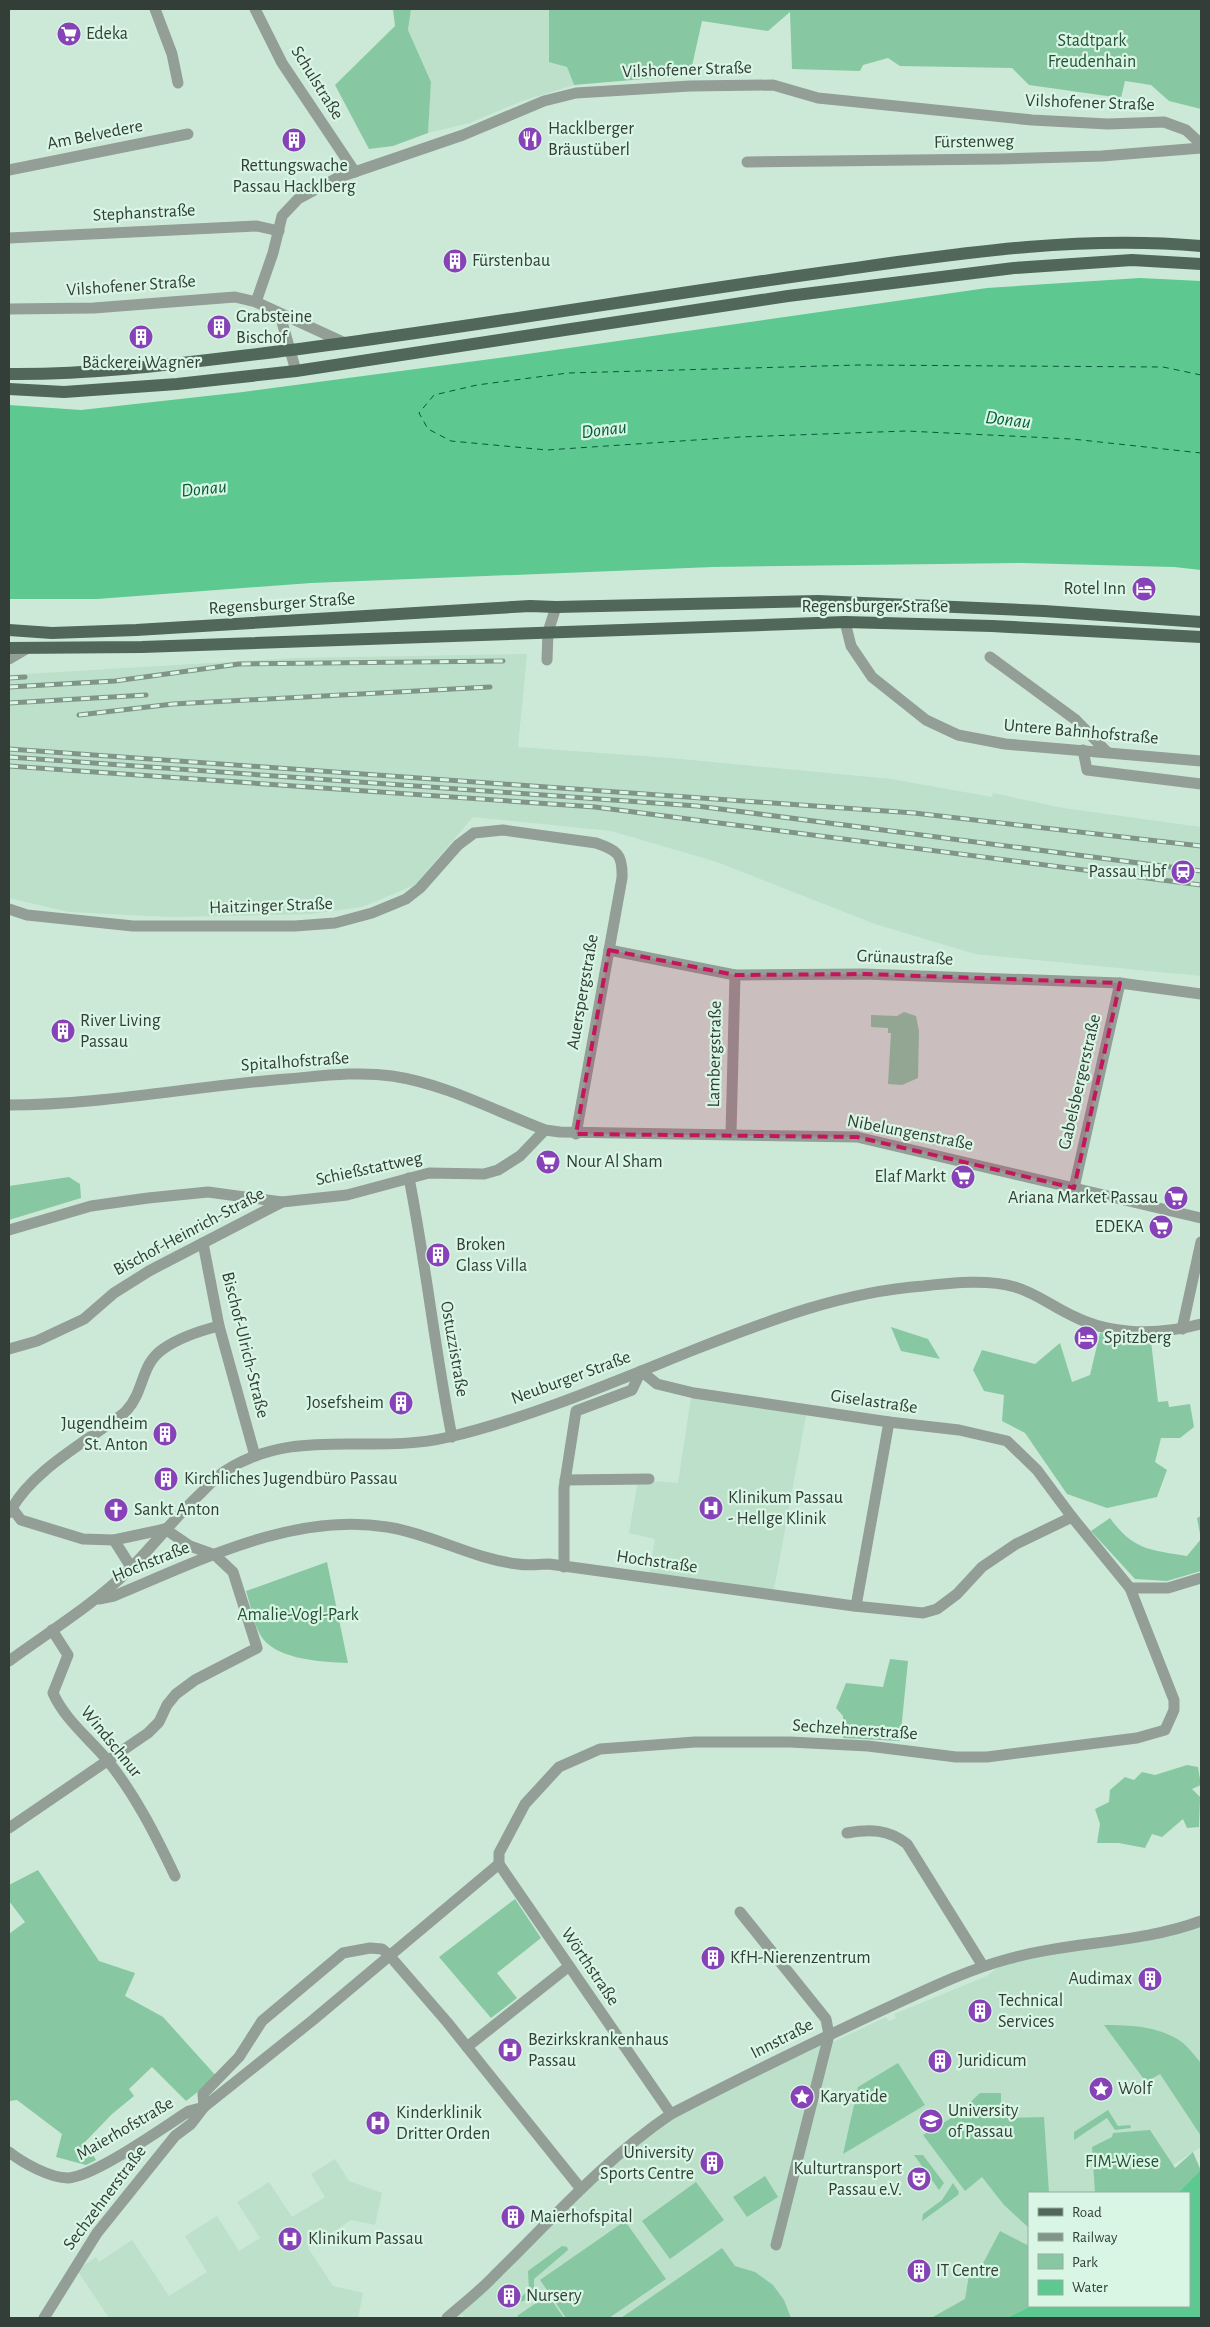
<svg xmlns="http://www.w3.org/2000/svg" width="1210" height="2327" font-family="'Alegreya Sans',sans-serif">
<rect width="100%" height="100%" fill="#cce9d7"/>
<g fill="#bce0ca">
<path d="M411,9H549V61L567,67L574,85L522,101L470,123L428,133L431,82L408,30Z"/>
<path d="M527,654L518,747L670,758L891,779L992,797L993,793L1063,808L1201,827V976L975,954L875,924L717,862L611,831L473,817L415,885L362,907L310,914L172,917L69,912L9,898V675L294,658Z"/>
<path d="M692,1391L807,1410L773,1595L648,1578L655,1539L629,1533L638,1480L678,1483Z"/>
<path d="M1201,1921V2147L1173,2165L1144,2193H1029V2294L971,2318H462L464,2315L457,2318H447L652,2127L799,2048L835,2041L886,2017L889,2021L896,2018L894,2014L987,1976L1009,1958Z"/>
<path d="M335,2159L349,2181L382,2193L375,2225L351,2220L308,2248L333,2286L363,2293L358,2318H109L77,2270L96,2257L99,2262L132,2240L169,2296L207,2272L185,2236L217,2216L239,2251L260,2238L237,2202L269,2182L292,2217L325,2197L311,2174Z"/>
</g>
<g fill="#87c8a2">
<path d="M393,9H411L408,30L431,82L428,133L393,146L369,149L335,85L395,26Z"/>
<path d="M549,9H1201V109L1169,101L1151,85L1125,81L1121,98L1029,85L1012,68L900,66L888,58L863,65L860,71L792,69L790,12L768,31L702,21L690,75L574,85L567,67L549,62Z"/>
<path d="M904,1012L916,1016L919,1031L918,1078L902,1085L888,1084L891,1033H888V1028L871,1027V1015L897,1016Z"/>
<path d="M69,1177L80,1184L81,1198L9,1220V1186Z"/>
<path d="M891,1327L928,1339L940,1359L901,1351Z"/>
<path d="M1100,1333L1151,1341L1158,1402L1168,1401L1169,1407L1190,1404L1194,1427L1180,1438H1161L1155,1462L1167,1470L1157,1497L1107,1508L1067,1494L1025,1433L1002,1421L1004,1395L984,1391L973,1370L982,1350L1035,1364L1060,1343L1072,1382L1090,1375Z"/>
<path d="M1201,1516V1571L1167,1581L1135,1579L1091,1531L1110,1518C1133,1550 1150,1550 1187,1556L1201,1539L1197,1518Z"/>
<path d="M327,1562L348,1663C323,1662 280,1660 263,1639C254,1627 251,1606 246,1591Z"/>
<path d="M890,1659L908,1661L900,1741L843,1738V1716L836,1708L846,1683L883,1687Z"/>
<path d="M1187,1765L1198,1767L1201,1785L1192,1789L1200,1797L1199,1827L1187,1828L1183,1819L1162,1837L1152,1834L1145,1848L1119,1843H1097L1100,1824L1095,1809L1109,1802L1110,1790L1125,1777L1134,1780L1142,1772L1155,1775Z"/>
<path d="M38,1870L99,1961L135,1973L125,1996L163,2017L217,2077L186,2101L152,2067L129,2089L134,2096L112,2114L85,2142L96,2160L86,2165L56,2157L62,2134L17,2100L9,2101V1934L25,1922L9,1901V1885Z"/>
<path d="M515,1899L541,1938L497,1973L517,1998L491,2018L439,1957Z"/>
<path d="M1104,2025C1130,2025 1161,2026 1183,2043C1189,2048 1195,2056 1201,2063V2136L1160,2074L1146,2082Z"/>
<path d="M898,2063L925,2105L843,2154L858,2087Z"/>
<path d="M980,2093H1001V2118L1044,2117L1049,2193H1029V2228L1004,2205L982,2177L965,2191L923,2135L958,2114Z"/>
<path d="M1108,2110L1118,2126L1130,2125L1131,2128L1115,2130L1107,2118L1074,2140V2132Z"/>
<path d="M1150,2130L1175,2168L1193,2152L1201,2171L1178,2193H1095L1092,2147L1112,2137L1113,2133Z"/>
<path d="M914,2155H923L944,2183L939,2190Z"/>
<path d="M765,2176L778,2197L747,2217L733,2197Z"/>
<path d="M696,2182L724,2220L670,2259L642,2221Z"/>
<path d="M953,2183L959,2192L958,2195L922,2221L923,2214L942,2200Z"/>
<path d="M625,2221L666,2279L609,2318H566L540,2280Z"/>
<path d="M1000,2231L1029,2246V2306H1031L1006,2318H931L965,2299L969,2275L980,2269Z"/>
<path d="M562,2246L567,2247L568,2250L534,2279V2298L515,2303L529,2290L528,2271Z"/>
<path d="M722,2248L735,2266L755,2272L773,2285L784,2300L791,2318H621Z"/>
<path d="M548,2295L564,2318H519L517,2316Z"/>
</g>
<g fill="#5dc890">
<path d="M1140,278L1201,281V570L1174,567L1022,563L713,567L311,583L97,599H9V405L81,410L243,392L506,357L987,288Z"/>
<path d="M1201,2170V2318H1006L1031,2306H1189V2193H1178Z"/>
</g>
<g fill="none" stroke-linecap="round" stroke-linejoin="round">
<path stroke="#045c38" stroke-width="1" stroke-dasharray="6 5" stroke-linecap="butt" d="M1201,375L1163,367L859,365L568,373L477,385L434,395L419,413L428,429L451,441L547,450L740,437L906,431L1072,439L1201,453"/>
<g stroke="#929e96" stroke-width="11">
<path d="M155,9L172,54L178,83"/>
<path d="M255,9L282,63L355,172"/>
<path d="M747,162L999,159L1102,156L1201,148"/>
<path d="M9,170L188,134"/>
<path d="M9,238L257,226L279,231"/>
<path d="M256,302L273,253L282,216L298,199L337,178L463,135L544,101L576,93L690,86L773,85L818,98L1032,120L1108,124L1164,122L1186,130L1201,144"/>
<path d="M9,309L94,308L235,297L256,302L345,343"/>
<path d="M280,315L296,371"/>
<path d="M845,622L851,646L872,677L926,720L958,735L1005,744L1201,761"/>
<path d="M990,657L1076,720L1107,752"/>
<path d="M9,659L26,649"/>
<path d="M547,660L548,632L556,607"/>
<path d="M1083,750L1087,770L1201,784"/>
<path d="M9,909L27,915L133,926H295L335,923L372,913L406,899L420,888L458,845L474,833L503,830L596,843C617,850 623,854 622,878L576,1134"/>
<path d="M609,950L735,975L864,974L1120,983L1201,994"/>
<path d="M9,1105C101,1105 195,1086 287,1079C322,1076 357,1071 392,1076C446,1084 495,1111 545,1130L560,1132L857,1137L1201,1218"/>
<path d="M731,1134L735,975"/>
<path d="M409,1178C426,1264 435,1351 452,1437"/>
<path d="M1074,1188L1120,983"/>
<path d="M9,1230L91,1206L148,1198L208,1192L282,1202L347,1195L429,1173L484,1174L498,1170L520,1156L545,1130"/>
<path d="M203,1243L219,1326L255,1456"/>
<path d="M1182,1329L1201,1242"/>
<path d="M9,1349L37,1341L84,1319L114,1293L149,1271L282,1202"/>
<path d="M565,1480L649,1479"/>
<path d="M9,1508H12C32,1474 71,1451 103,1428C110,1422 121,1417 127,1410C145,1390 140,1365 163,1349C180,1337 199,1331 219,1326"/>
<path d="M9,1513L12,1508L21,1520L83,1539L114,1540L165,1529"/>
<path d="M114,1540L131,1567"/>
<path d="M1130,1588H1168L1201,1578"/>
<path d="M99,1599L114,1596C199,1561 293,1512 387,1527C432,1534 473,1559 518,1564C528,1566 539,1564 549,1564L854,1606L923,1613L937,1609L957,1594L982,1567L1016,1544L1072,1517"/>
<path d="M856,1606L889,1422"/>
<path d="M52,1630L68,1655L53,1693C65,1720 89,1738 108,1761C136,1796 156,1836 175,1876"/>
<path d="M9,1661C50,1631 93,1605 129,1570C154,1545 175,1517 201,1493C208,1486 216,1477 225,1471C297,1425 371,1456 449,1437C533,1417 616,1381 696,1349C770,1320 843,1292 923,1286C952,1283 987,1279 1015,1287C1036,1293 1053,1307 1073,1316C1112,1336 1160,1335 1201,1324"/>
<path d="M9,1828L148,1733L159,1722L167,1705L176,1694L195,1680L257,1648L233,1572L215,1555L190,1546L165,1529"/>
<path d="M847,1833C870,1829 888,1829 907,1844L983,1966"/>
<path d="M499,1864L671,2114"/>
<path d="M740,1912L826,2019L829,2035L776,2245"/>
<path d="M467,2047L568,1967"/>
<path d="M9,2152C23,2163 50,2178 68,2178C94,2177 164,2127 189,2111L204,2107L203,2094L239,2057L262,2021L343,1953L370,1948L382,1949L389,1955L447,2022L581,2189"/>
<path d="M44,2318L97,2233L175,2136L191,2124L204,2107L313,2020L499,1864V1853L525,1804L559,1767L600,1749L695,1742H790L868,1746L956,1757H987L1137,1738L1165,1730L1174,1710V1700L1130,1588L1072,1517L1037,1470L1007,1441L959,1430L889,1422L694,1393L657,1384L641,1371L632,1390L576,1411L564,1488V1567"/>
<path d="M447,2318C463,2304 480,2291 495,2275C552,2219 605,2159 671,2114C743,2077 815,2041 889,2007C928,1989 967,1970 1008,1959C1071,1941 1139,1944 1201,1921"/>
</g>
<g stroke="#516759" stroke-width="12">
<path d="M9,374C104,375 197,361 291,350C475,327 657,295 841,270C961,253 1080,235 1201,246"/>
<path d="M9,389L64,392L177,384L296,371L788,296L1014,268L1132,260L1201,264"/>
<path d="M9,630L52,633L136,630L530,606L556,607L818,601L1044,611L1201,622"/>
<path d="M9,648L142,647L845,622L992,626L1201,637"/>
</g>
<defs>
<g id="rail">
<path d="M9,678L25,677"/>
<path d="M9,687L115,681L239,664L503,661"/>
<path d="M9,703L146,695"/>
<path d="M79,715L173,704L490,687"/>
<path d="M9,749L914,813L1201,846"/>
<path d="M9,757L697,806L1201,871"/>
<path d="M9,766L595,807L1201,885"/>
</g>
</defs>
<use href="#rail" stroke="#809588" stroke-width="5"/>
<use href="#rail" stroke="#d9f6e4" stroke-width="3" stroke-dasharray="9" stroke-linecap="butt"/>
</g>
<path fill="#c2185b" fill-opacity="0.2" stroke="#c2185b" stroke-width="4" stroke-dasharray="10 6" stroke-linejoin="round" d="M609,950L735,975L864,974L1120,983L1074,1188L857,1137L576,1134Z"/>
<defs>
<symbol id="supermarket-disc" viewBox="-11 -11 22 22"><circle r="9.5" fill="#8642b6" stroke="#d9f6e4"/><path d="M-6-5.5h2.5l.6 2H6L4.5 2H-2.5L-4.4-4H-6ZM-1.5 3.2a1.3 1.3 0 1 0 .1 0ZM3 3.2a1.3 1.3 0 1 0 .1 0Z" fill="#fff"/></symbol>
<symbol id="restaurant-disc" viewBox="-11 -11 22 22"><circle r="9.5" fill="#8642b6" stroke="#d9f6e4"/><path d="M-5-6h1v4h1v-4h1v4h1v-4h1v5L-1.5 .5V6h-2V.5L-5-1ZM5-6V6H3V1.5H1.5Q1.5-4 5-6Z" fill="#fff"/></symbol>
<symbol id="building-disc" viewBox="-11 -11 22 22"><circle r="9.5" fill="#8642b6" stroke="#d9f6e4"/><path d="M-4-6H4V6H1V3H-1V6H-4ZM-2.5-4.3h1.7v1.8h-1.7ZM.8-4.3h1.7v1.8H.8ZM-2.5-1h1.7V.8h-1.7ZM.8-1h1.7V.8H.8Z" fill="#fff"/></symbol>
<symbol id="hotel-disc" viewBox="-11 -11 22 22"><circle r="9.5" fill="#8642b6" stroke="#d9f6e4"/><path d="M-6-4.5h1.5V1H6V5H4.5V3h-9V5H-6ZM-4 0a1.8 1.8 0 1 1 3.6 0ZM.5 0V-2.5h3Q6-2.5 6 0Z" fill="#fff"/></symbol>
<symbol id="station-disc" viewBox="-11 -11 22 22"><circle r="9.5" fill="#8642b6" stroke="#d9f6e4"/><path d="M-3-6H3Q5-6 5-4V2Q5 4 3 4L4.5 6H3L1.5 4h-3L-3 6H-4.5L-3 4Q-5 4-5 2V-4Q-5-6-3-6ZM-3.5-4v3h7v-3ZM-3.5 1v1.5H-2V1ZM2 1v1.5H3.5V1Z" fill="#fff"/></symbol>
<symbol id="hospital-disc" viewBox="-11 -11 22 22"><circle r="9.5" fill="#8642b6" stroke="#d9f6e4"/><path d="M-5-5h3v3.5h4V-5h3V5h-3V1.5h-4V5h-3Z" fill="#fff"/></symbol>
<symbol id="church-disc" viewBox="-11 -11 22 22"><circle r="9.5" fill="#8642b6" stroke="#d9f6e4"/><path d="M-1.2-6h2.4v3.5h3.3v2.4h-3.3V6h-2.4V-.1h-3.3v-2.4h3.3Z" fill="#fff"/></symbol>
<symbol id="sight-disc" viewBox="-11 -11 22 22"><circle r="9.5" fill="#8642b6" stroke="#d9f6e4"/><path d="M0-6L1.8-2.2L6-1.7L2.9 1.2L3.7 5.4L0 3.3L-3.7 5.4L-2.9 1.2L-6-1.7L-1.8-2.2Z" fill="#fff"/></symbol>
<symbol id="university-disc" viewBox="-11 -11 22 22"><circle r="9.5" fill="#8642b6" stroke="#d9f6e4"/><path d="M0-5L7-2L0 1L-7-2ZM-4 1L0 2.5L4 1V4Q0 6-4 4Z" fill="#fff"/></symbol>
<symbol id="theatre-disc" viewBox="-11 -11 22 22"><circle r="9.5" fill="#8642b6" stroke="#d9f6e4"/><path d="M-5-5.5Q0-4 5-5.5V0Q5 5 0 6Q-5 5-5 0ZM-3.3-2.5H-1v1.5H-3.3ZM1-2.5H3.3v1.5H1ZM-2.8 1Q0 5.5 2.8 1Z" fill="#fff"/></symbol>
</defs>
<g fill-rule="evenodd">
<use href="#supermarket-disc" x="55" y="20" width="28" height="28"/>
<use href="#restaurant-disc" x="516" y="125" width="28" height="28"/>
<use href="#building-disc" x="280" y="126" width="28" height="28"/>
<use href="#building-disc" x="441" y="247" width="28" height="28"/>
<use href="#building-disc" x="205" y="313" width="28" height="28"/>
<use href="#building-disc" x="127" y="323" width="28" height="28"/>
<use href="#hotel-disc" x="1130" y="575" width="28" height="28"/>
<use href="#station-disc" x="1169" y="858" width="28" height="28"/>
<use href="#building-disc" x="49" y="1017" width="28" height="28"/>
<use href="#supermarket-disc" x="534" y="1148" width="28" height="28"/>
<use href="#supermarket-disc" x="949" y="1163" width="28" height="28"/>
<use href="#supermarket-disc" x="1162" y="1184" width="28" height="28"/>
<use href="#supermarket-disc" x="1147" y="1213" width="28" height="28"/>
<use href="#building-disc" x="424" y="1241" width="28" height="28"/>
<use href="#hotel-disc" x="1072" y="1324" width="28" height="28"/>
<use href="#building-disc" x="387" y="1389" width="28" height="28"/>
<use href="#building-disc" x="151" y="1420" width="28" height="28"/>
<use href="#building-disc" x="152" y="1465" width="28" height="28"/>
<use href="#hospital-disc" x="697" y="1494" width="28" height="28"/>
<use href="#church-disc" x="102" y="1496" width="28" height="28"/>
<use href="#building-disc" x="699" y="1944" width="28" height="28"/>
<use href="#building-disc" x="1136" y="1965" width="28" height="28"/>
<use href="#building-disc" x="966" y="1997" width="28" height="28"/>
<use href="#hospital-disc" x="496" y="2036" width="28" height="28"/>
<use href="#building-disc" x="926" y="2047" width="28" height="28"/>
<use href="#sight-disc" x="1087" y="2075" width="28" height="28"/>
<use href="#sight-disc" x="788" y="2083" width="28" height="28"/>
<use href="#university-disc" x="917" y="2107" width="28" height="28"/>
<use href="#hospital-disc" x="364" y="2109" width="28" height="28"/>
<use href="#building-disc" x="698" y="2149" width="28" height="28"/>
<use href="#theatre-disc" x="905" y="2165" width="28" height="28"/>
<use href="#building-disc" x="499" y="2203" width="28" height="28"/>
<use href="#hospital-disc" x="276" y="2225" width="28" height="28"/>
<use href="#building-disc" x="905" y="2257" width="28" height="28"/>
<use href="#building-disc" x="495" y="2282" width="28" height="28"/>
</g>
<g text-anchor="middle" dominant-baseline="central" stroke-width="4.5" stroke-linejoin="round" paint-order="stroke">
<g font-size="18" fill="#323e37" stroke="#d9f6e4" text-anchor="start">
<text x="86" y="34">Edeka</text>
<text x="548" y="129">Hacklberger<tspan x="548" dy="21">Bräustüberl</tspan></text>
<text x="294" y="166" text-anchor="middle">Rettungswache<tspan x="294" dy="21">Passau Hacklberg</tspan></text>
<text x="472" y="261">Fürstenbau</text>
<text x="236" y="317">Grabsteine<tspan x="236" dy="21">Bischof</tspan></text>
<text x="141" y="363" text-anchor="middle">Bäckerei Wagner</text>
<text x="1126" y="589" text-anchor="end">Rotel Inn</text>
<text x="1166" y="872" text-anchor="end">Passau Hbf</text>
<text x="80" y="1021">River Living<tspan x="80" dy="21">Passau</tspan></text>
<text x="566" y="1162">Nour Al Sham</text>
<text x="946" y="1177" text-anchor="end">Elaf Markt</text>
<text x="1158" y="1198" text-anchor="end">Ariana Market Passau</text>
<text x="1144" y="1227" text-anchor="end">EDEKA</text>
<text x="456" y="1245">Broken<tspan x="456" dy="21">Glass Villa</tspan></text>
<text x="1104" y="1338">Spitzberg</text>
<text x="384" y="1403" text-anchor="end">Josefsheim</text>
<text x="148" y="1424" text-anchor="end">Jugendheim<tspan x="148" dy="21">St. Anton</tspan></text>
<text x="184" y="1479">Kirchliches Jugendbüro Passau</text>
<text x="728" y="1498">Klinikum Passau<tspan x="728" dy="21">- Hellge Klinik</tspan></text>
<text x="134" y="1510">Sankt Anton</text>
<text x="730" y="1958">KfH-Nierenzentrum</text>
<text x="1132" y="1979" text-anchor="end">Audimax</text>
<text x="998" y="2001">Technical<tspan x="998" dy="21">Services</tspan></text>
<text x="528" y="2040">Bezirkskrankenhaus<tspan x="528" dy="21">Passau</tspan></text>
<text x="958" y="2061">Juridicum</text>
<text x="1118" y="2089">Wolf</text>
<text x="820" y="2097">Karyatide</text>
<text x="948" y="2111">University<tspan x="948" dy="21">of Passau</tspan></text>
<text x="396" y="2113">Kinderklinik<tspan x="396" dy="21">Dritter Orden</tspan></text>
<text x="694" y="2153" text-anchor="end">University<tspan x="694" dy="21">Sports Centre</tspan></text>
<text x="902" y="2169" text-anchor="end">Kulturtransport<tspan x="902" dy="21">Passau e.V.</tspan></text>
<text x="530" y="2217">Maierhofspital</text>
<text x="308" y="2239">Klinikum Passau</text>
<text x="936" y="2271">IT Centre</text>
<text x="526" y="2296">Nursery</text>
</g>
<g font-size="18" fill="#245038" stroke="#d9f6e4">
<text x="1092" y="41">Stadtpark<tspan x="1092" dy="21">Freudenhain</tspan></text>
<text x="298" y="1615">Amalie-Vogl-Park</text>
<text x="1122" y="2162">FIM-Wiese</text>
</g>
<g font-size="18" fill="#323e37" stroke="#d9f6e4">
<text transform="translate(687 70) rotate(-2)">Vilshofener Straße</text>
<text transform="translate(317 83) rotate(58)">Schulstraße</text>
<text transform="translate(1090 103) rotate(2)">Vilshofener Straße</text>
<text transform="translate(95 135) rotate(-11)">Am Belvedere</text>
<text transform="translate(974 142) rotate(-1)">Fürstenweg</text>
<text transform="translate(144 213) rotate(-3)">Stephanstraße</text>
<text transform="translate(131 286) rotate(-4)">Vilshofener Straße</text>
<text transform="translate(282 604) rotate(-4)">Regensburger Straße</text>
<text x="875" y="607">Regensburger Straße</text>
<text transform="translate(1081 732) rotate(5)">Untere Bahnhofstraße</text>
<text transform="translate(271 906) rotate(-2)">Haitzinger Straße</text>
<text transform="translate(905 958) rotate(2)">Grünaustraße</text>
<text transform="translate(583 992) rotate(-80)">Auerspergstraße</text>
<text transform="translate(715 1054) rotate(-89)">Lambergstraße</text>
<text transform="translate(295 1062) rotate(-4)">Spitalhofstraße</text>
<text transform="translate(1080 1082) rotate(-77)">Gabelsbergerstraße</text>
<text transform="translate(910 1133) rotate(11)">Nibelungenstraße</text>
<text transform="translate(369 1169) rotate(-12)">Schießstattweg</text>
<text transform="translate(189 1232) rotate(-28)">Bischof-Heinrich-Straße</text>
<text transform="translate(245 1345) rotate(76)">Bischof-Ulrich-Straße</text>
<text transform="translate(454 1349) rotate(80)">Ostuzzistraße</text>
<text transform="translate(571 1378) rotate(-20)">Neuburger Straße</text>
<text transform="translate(874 1402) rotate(8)">Giselastraße</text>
<text transform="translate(151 1562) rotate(-22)">Hochstraße</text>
<text transform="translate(657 1562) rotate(8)">Hochstraße</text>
<text transform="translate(855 1730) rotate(4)">Sechzehnerstraße</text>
<text transform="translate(111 1742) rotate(51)">Windschnur</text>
<text transform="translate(590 1967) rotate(56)">Wörthstraße</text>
<text transform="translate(782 2039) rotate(-27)">Innstraße</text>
<text transform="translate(125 2129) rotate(-30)">Maierhofstraße</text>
<text transform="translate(105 2198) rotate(-53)">Sechzehnerstraße</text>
</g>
<g font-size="19" font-style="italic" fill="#045c38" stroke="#d9f6e4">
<text transform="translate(1008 420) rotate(7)">Donau</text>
<text transform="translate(604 430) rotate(-7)">Donau</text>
<text transform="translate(204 489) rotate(-6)">Donau</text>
</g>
</g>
<rect width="1210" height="2327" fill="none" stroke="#323e37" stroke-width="20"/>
<rect x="1028" y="2192" width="162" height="115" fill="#d9f6e4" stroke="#96ac9f"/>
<rect x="1038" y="2208" width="25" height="8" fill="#516759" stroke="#96ac9f"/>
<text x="1072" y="2217" font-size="15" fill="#323e37">Road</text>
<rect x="1038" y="2233" width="25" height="8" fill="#809588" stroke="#96ac9f"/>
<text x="1072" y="2242" font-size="15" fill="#323e37">Railway</text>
<rect x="1038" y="2254" width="25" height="15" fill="#87c8a2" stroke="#96ac9f"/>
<text x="1072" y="2267" font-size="15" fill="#323e37">Park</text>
<rect x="1038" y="2280" width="25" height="15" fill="#5dc890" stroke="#96ac9f"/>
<text x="1072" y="2292" font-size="15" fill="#323e37">Water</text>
</svg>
